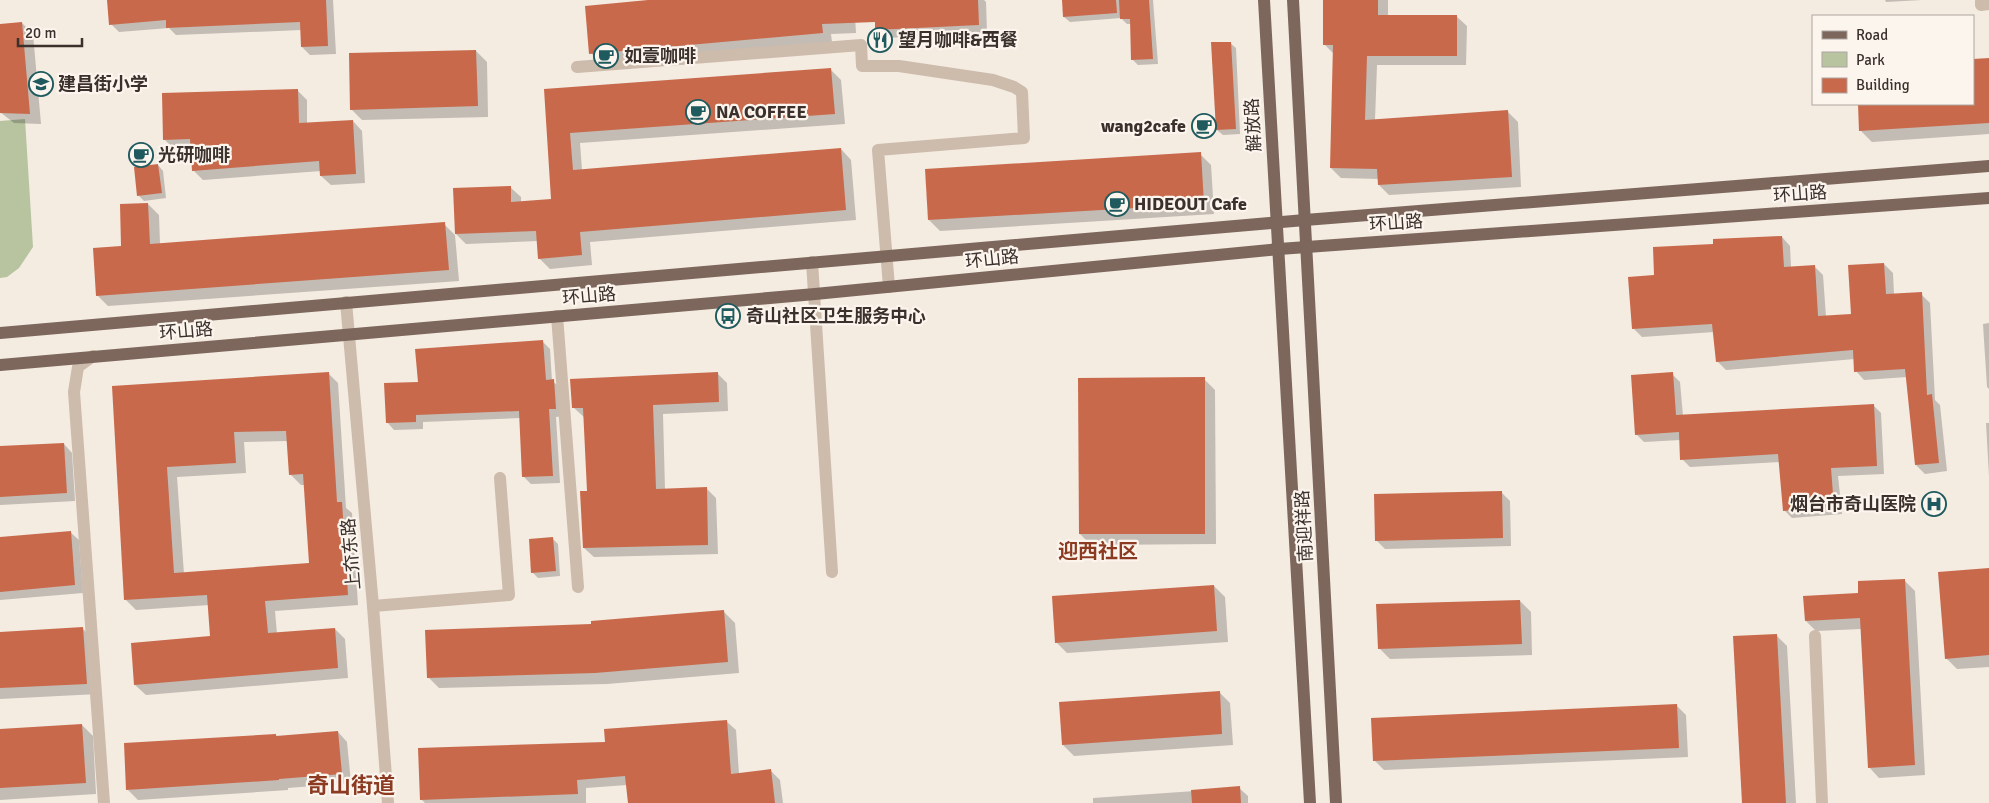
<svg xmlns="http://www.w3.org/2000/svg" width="1989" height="803" font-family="Signika,'Noto Sans SC',sans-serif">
<rect width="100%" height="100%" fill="#f4ebe1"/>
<path fill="#b8c4a0" d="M25,119L33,247L19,268L7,277L0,278V121Z"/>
<g fill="#0003" fill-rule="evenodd">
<path d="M109,0H333L336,54L310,55L302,47L301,30L176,35L169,28L119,32L111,24Z"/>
<path d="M662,0H854L856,33L831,34L832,42L600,63L591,53Z"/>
<path d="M877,0H984L986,2L987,33L886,38L878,30Z"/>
<path d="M1063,0H1153L1158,64L1138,65L1132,59L1131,24H1127L1121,18L1070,22L1064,17Z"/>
<path d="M1324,0H1388V16H1456L1467,26L1466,65H1377L1375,120L1507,111L1518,122L1521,187L1389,195L1379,185V179L1341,178L1331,168L1334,54L1325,45Z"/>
<path d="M1885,0H1922L1886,2Z"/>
<path d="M22,23L33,34L41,124L14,123L0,112V25Z"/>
<path d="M1230,43L1236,48L1240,134L1223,135L1217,130Z"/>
<path d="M476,51L487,62L488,117L362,120L351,109Z"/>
<path d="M1989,59V134L1872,142L1861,131L1859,104H1973V60Z"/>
<path d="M831,70L841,80L845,124L580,143L582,170L841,149L851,160L856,220L590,242L592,265L550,269L539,258L538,241L466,244L456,234L510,187L521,197V202L553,201L546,90Z"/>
<path d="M297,90L307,100V124L353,121L362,131L365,183L331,185L321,176V171L203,180L193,170L192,148L174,149L165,140Z"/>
<path d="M1200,154L1211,165L1214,214L940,231L929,220Z"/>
<path d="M158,165L163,171L166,198L144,201L138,195Z"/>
<path d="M148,204L159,215L160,244L444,224L455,235L459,281L108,306L97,295L122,247Z"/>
<path d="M1782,237L1790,246L1791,267L1814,266L1823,275L1826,317L1852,315L1884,264L1893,273L1894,295L1921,294L1930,303L1935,400L1940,405L1947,471L1925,474L1916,465L1907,377L1864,380L1856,371L1855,359L1726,370L1717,361L1714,332L1642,337L1633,328L1655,276L1715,245Z"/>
<path d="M1989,323V389L1987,387L1983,324Z"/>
<path d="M542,341L550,349L552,381L561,388L563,416L556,417L560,483L531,484L524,477L520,418L423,422V429L394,430L387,422L419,383Z"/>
<path d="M328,373L338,383L346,508L352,513L358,605L275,611L277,634L335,629L345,639L348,678L146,695L135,685L212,638L209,605L136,610L125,599L114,387ZM288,441L290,474L301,485H305L311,564L184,574L177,477L246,473L244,442Z"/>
<path d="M717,373L727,383L728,411L663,414L665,490L706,488L716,498L718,554L594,557L584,548L588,492L585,418L574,408Z"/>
<path d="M1672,374L1680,382L1683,416L1873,405L1881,413L1884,474L1838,476L1842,514L1792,518L1784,510L1780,462L1690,467L1682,459L1680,440L1644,442L1636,434Z"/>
<path d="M1204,379L1215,390L1216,544L1091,545L1080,534Z"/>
<path d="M1986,423H1989V476Z"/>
<path d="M64,444L72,453L75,501L0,505V447Z"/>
<path d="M1501,492L1510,501L1511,546L1385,549L1376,540Z"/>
<path d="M70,532L79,540L83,593L0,600V538Z"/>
<path d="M552,538L558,544L560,576L538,578L532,572Z"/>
<path d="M1989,569V667L1957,669L1946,658Z"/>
<path d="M1904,580L1915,591L1925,775L1879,778L1869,767L1861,629L1816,631L1806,621L1860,594Z"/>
<path d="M1214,586L1225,597L1228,642L1067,653L1056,642Z"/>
<path d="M1520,601L1531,612L1532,655L1390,659L1379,648Z"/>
<path d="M724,612L735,623L739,673L607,684L439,688L428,677L592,625Z"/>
<path d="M83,629L94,640L98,694L0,699V633Z"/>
<path d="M1776,635L1787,646L1796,803H1743Z"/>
<path d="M1219,692L1230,703L1233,745L1074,756L1063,745L1060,703Z"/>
<path d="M1677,706L1686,715L1688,757L1384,770L1374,760Z"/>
<path d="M726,721L736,730L739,774L771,771L780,780L783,803H629L627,785L586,788V803H425L421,799Z"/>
<path d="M82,725L93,736L96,794L0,800V730Z"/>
<path d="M338,732L347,742L351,783L288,788V790L138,800L128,790L276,735L278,737Z"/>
<path d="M1239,788L1248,796V803H1093V798Z"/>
</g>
<g fill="#c8694b" fill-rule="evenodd">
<path d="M107,0H326L328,46L301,47L300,22L166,28V20L109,25Z"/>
<path d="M648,0H978L979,25L875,30V22L822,24L823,33L589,54L585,6Z"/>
<path d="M1062,0H1116L1117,13L1063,17Z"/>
<path d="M1119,0H1149L1153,59L1131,60L1130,19H1120Z"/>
<path d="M1323,0H1378V15H1457V56H1367L1365,120L1508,110L1512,177L1378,185L1377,169L1330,168L1333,45H1323Z"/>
<path d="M22,22L30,114L0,113V24Z"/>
<path d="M1211,42H1231L1236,129L1216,130Z"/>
<path d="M476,50L478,106L350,110L349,53Z"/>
<path d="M1989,58V123L1859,131L1858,104H1973V59Z"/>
<path d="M831,68L835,114L570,133L573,170L841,148L846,210L580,232L582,255L538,259L536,231L455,234L453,188L511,186V202L551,199L544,89Z"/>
<path d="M298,89L299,123L353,120L356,174L320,176L319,161L192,171L190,139L163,140L162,93Z"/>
<path d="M1201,152L1204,204L928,220L925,169Z"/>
<path d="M158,164L162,193L137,196L134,167Z"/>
<path d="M148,203L150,244L445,222L449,270L96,296L93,248L121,246L120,204Z"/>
<path d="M1782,236L1784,267L1815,265L1818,316L1851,314L1848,265L1884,263L1886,294L1922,292L1927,395L1932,394L1939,463L1915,465L1905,369L1854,372L1853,350L1716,362L1712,324L1632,329L1628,277L1654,275L1653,247L1713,244V239Z"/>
<path d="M543,340L546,380L554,379L556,409H549L553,476L522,477L519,411L416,415V422L386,423L384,383L418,382L415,349Z"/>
<path d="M329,372L337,502H342L348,595L265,601L268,633L335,628L338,668L134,685L131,643L210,636L207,595L124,600L112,386ZM286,431L289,475L303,474L309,563L174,573L167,467L236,463L234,432Z"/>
<path d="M718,372L719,402L653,405L656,489L707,487L708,545L583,548L580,491H587L583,408H572L570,379Z"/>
<path d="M1673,372L1676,415L1874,404L1877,466L1831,468L1834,507L1783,511L1778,454L1680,460L1679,432L1635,435L1631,375Z"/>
<path d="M1205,377V534H1079L1078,378Z"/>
<path d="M64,443L67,493L0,497V446Z"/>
<path d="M1502,491L1503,538L1375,541L1374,494Z"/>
<path d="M71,531L75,585L0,592V537Z"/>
<path d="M553,537L556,571L531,573L529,539Z"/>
<path d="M1989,568V655L1945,659L1938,572Z"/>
<path d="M1905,579L1915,765L1868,768L1860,618L1805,621L1803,596L1858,593V581Z"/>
<path d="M1214,585L1217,631L1055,643L1052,596Z"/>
<path d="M1520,600L1522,644L1378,649L1376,604Z"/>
<path d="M724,610L728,662L595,673L427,678L425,630L591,624V621Z"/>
<path d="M83,627L87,684L0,688V632Z"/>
<path d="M1777,634L1786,803H1742L1733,636Z"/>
<path d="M1220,691L1222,734L1062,745L1059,702Z"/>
<path d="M1677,704L1679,748L1373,761L1371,718Z"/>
<path d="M727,720L731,774L771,769L775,803H628L625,776L577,780L578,794L420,800L418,748L605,742L604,729Z"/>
<path d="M82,724L86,783L0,788V729Z"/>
<path d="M338,731L342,774L279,779V780L126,790L124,743L276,734V736Z"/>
<path d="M1240,786L1241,803H1192L1191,790Z"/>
</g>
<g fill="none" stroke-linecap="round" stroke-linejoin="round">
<g stroke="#cdbbac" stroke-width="12">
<path d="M1981,0V5L1989,4"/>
<path d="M577,67L861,45L862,66H899L993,80L1014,87L1022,92L1024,138L878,150L889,287"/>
<path d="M812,262L832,572"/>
<path d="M346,302L373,606L388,803"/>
<path d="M557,316L578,587"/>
<path d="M93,356L78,367L74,392L104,803"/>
<path d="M373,606L509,595L500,478"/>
<path d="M1815,636L1822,803"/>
</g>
<g stroke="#7d675c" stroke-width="12">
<path d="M1264,0L1310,803"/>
<path d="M1293,0L1336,803"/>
<path d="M0,333L1305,220L1989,166"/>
<path d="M0,365L815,294L1279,249L1989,198"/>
</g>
</g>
<defs>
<symbol id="restaurant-ring" viewBox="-11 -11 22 22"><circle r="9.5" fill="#fbf5ee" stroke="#1f5a5e" stroke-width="1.5"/><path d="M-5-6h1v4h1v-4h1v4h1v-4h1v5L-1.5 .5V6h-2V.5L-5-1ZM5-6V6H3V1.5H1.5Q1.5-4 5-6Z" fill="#1f5a5e"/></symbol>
<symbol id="cafe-ring" viewBox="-11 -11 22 22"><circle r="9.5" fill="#fbf5ee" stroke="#1f5a5e" stroke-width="1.5"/><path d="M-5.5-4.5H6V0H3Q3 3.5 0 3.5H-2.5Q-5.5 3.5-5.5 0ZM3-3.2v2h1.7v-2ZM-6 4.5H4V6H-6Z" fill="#1f5a5e"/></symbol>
<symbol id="school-ring" viewBox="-11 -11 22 22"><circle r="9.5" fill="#fbf5ee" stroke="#1f5a5e" stroke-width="1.5"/><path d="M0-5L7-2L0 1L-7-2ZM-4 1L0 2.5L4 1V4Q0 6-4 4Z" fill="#1f5a5e"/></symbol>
<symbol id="bus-ring" viewBox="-11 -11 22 22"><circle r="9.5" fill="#fbf5ee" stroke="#1f5a5e" stroke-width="1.5"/><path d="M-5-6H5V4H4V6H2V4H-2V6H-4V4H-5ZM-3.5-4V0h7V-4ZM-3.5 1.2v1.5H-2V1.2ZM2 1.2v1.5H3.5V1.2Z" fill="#1f5a5e"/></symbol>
<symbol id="hospital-ring" viewBox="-11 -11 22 22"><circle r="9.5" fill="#fbf5ee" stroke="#1f5a5e" stroke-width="1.5"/><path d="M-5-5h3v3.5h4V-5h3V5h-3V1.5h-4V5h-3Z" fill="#1f5a5e"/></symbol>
</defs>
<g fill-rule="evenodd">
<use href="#restaurant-ring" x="866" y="26" width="28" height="28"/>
<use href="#cafe-ring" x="592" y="42" width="28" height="28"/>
<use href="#school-ring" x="27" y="70" width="28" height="28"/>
<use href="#cafe-ring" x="684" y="98" width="28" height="28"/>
<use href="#cafe-ring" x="1190" y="112" width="28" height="28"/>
<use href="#cafe-ring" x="127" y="141" width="28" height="28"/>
<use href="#cafe-ring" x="1103" y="190" width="28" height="28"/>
<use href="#bus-ring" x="714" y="302" width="28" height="28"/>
<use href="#hospital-ring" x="1920" y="490" width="28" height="28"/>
</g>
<g text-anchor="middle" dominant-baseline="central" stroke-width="4.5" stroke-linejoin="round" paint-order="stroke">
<g font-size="18" font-weight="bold" fill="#3b302b" stroke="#fbf5ee" text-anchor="start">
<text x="898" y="40">望月咖啡&amp;西餐</text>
<text x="624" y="56">如壹咖啡</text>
<text x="58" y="84">建昌街小学</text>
<text x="716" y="112">NA COFFEE</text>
<text x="1186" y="126" text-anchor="end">wang2cafe</text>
<text x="158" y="155">光研咖啡</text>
<text x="1134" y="204">HIDEOUT Cafe</text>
<text x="746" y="316">奇山社区卫生服务中心</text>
<text x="1916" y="504" text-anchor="end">烟台市奇山医院</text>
</g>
<g font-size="18" fill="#3b302b" stroke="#fbf5ee">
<text transform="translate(1253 125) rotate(-93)">解放路</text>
<text transform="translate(1800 194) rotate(-4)">环山路</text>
<text transform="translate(1396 223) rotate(-4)">环山路</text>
<text transform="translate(992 259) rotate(-6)">环山路</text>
<text transform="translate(589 296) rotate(-5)">环山路</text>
<text transform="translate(186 331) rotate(-5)">环山路</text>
<text transform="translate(1304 526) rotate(-93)">南迎祥路</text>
<text transform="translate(351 554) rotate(-95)">上夼东路</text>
</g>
<g font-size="20" font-weight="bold" fill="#8c3b22" stroke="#fbf5ee">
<text x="1098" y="551">迎西社区</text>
</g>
<g font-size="22" font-weight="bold" fill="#8c3b22" stroke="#fbf5ee">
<text x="351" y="785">奇山街道</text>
</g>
</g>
<rect x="1812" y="15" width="162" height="90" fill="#fbf5ee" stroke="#aea6a0"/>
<rect x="1822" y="31" width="25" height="8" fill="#7d675c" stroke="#aea6a0"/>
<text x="1856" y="40" font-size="15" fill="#3b302b">Road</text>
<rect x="1822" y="52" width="25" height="15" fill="#b8c4a0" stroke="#aea6a0"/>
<text x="1856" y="65" font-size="15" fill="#3b302b">Park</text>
<rect x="1822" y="78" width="25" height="15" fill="#c8694b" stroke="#aea6a0"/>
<text x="1856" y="90" font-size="15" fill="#3b302b">Building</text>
<path d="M18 38v8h64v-8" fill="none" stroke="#3b302b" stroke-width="2.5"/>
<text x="25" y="38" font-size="15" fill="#3b302b" stroke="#fbf5ee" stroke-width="4" paint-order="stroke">20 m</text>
</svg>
